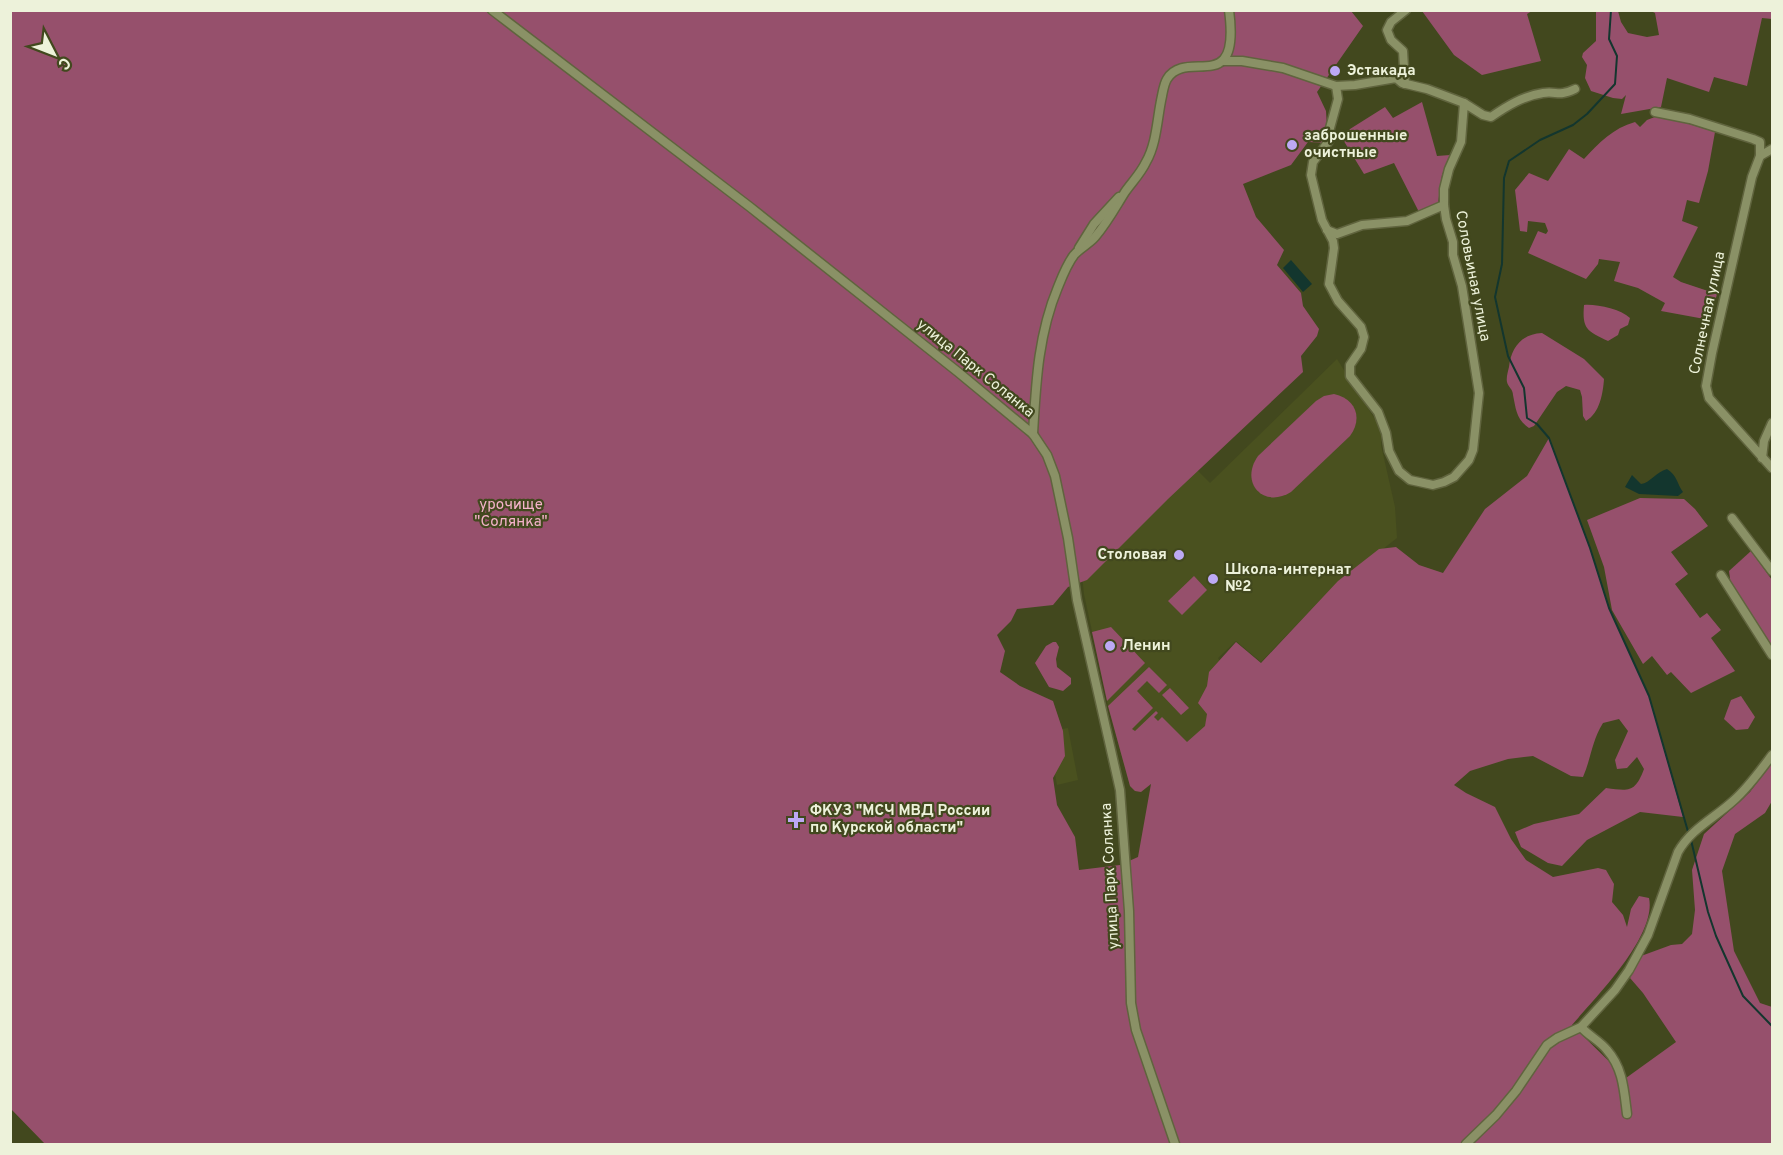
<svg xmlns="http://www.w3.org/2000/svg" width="1783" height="1155" font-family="Overpass,sans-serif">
<rect width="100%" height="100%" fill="#42481e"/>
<g fill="#4a511f">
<path d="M1337,359L1381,429V445L1395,507L1397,538L1328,592L1261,662L1236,641L1218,658L1238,690L1239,699L1141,792L1135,791L1130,786L1108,706L1084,594L1081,566L1193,466L1210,483Z"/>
<path d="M1068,728L1078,780L1057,785L1050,748V731Z"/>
</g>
<g fill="#96506c">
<path d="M11,11H1351L1363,26L1317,92L1326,111L1328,143L1308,142L1291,165L1243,184L1256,217L1284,250L1277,265L1301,293L1303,306L1319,329L1317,336L1301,356L1303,372L1168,499L1087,580L1068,587L1053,605L1017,609L1011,621L997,635L1005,651L1000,672L1020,686L1053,701L1063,731L1065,756L1053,778L1057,805L1075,837L1079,870L1120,865L1138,857L1151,784L1141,792L1135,791L1130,786L1108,706L1149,667L1167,685L1159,693L1147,681L1137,691L1153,708L1132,729L1135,731L1156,711L1158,713L1154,717L1158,721L1162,717L1187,742L1205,726L1207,714L1198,703L1207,686L1209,672L1236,642L1261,663L1338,581L1379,549L1396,547L1419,565L1443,573L1485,509L1527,476L1549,438L1590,548L1609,608L1649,696L1683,817L1640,812L1587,840L1562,866L1548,863L1521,847L1515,832L1534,824L1579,814L1606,788C1629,791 1635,793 1644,769L1637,757L1627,768L1617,769L1615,760L1628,731L1619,719L1603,723C1592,740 1591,759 1583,777L1571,776L1533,756L1508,759L1470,771L1454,785L1466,793L1495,807L1511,839L1526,860L1553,877L1598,868L1606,870L1614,884L1612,902L1623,915L1627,927L1631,909L1639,896L1649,898C1657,936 1595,998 1572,1025L1626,1078L1676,1042L1643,993L1630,978L1641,956L1671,945L1682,944L1692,934L1695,910L1692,870L1704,834L1750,792L1772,762V801L1765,813L1735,834L1722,871L1734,951L1760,1003L1772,1007V1144H45L11,1109Z"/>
<path d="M1422,11H1532L1527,14L1541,61L1482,75L1454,55Z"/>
<path d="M1596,11H1618L1621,22L1628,33L1647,37L1659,35L1655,13L1651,11H1772V19L1762,18L1747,86L1714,77L1709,92L1667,78L1661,107L1621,114L1626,95L1622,99L1613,98L1591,91L1585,78L1587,65L1582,57L1583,53L1596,41Z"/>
<path d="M1422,102L1437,156L1450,155L1442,175L1438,203L1419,212L1394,163L1364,174L1342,138L1350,129L1385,107L1393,118Z"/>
<path d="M1660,115L1715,132L1708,171L1699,203L1687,200L1682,221L1698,227L1673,277L1681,282L1717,294L1710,320L1661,311L1665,303L1638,288L1614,281L1620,262L1599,259L1598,264L1586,279L1528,253L1538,231L1546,234L1548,231L1545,223L1528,221L1527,232L1520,231L1515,190L1529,173L1548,181L1569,149L1584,159C1599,143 1613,128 1635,122L1640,127L1647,120Z"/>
<path d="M1584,305C1597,304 1620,309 1630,318L1628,325L1620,329L1618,335L1608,341C1587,331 1582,329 1584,305Z"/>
<path d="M1542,333L1584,359L1604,379C1603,393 1600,413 1586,421L1583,416L1582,397L1580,390L1566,386L1557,392L1534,426L1529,428C1516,419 1516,409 1513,395C1513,389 1508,387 1507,382C1506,378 1508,371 1509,367C1511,348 1521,334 1542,333Z"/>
<path d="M1334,394C1356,399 1363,418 1350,436L1291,492C1264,509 1239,483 1258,456L1316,401L1324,396Z"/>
<path d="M1640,498L1684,499L1695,509L1708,526L1671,552L1688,574L1675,584L1700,618L1707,613L1721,630L1711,638L1735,671L1691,693L1671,672L1667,675L1652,656L1643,664L1612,610L1604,567L1587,520Z"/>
<path d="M1751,551L1772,580V647L1731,586L1729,571Z"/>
<path d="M1194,576L1207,590L1182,615L1168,601Z"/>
<path d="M1111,627L1145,663L1107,701L1092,632Z"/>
<path d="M1053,642H1056L1059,647L1056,659L1057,667L1071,678V684L1063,691L1049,687L1035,663L1046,646Z"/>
<path d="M1170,688L1189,708L1181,715L1162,695Z"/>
<path d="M1741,696L1755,717L1748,729L1736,730L1724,719L1731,700Z"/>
</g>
<g fill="#13362e">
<path d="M1291,260L1312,284L1303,292L1283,268Z"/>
<path d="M1667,469C1677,475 1677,484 1683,492L1678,496L1639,494L1625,487L1632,475L1641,484C1650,483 1656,472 1667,469Z"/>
</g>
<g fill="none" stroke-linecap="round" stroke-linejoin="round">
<g stroke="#13362e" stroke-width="2">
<path d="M1611,10L1609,39L1617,56L1615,84L1587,114L1573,125L1540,140L1509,161L1504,178L1502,264L1495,297L1508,356L1524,388L1527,418L1537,424L1549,438L1590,548L1609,608L1649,696L1689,835"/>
<path d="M1691,840L1708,912L1716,936L1743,996L1772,1026"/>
</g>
<defs>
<g id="minor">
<path d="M492,10L750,207L958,372L1033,434L1047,455L1055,476L1068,538L1077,600L1120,790L1129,911L1131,1003L1136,1030L1175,1144"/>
<path d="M1223,61H1242L1283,68L1336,86L1355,85L1396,78L1402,83L1427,89L1464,103"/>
<path d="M1405,84L1403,51L1391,40L1387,30L1391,22L1406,10"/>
<path d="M1336,86L1338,99L1330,128L1329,141L1313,162L1311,175L1322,220L1333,241L1334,248L1329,284L1338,301L1361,327L1364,337L1361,349L1350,365V376L1378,412L1386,433L1389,451L1399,471L1410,480L1433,485L1444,482L1454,477L1469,460L1473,450L1479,393L1462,286L1453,255V242L1446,219L1444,205V189L1449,169L1461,142L1464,103L1483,115L1491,117C1507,106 1523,96 1543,93C1558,91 1558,97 1575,89"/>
<path d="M1655,112L1690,119L1753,139L1760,142V156"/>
<path d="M1772,149L1760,156L1752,177L1712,353L1706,386L1709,398L1772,468"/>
<path d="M1327,230L1337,234L1362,225L1407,221L1444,205"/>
<path d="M1079,248L1094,224L1119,197"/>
<path d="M1033,434C1036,383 1038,335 1058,287C1062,277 1067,264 1074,255C1080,248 1089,244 1095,237C1107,223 1115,208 1125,192C1132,182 1141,173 1146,162C1157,143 1157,118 1162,96C1163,91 1164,84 1167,79C1187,47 1241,99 1229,10"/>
<path d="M1762,458L1764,441L1772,423"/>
<path d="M1732,518L1772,571"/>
<path d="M1721,575L1772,655"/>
<path d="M1581,1027C1589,1036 1600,1041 1607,1050C1623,1068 1624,1090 1627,1114"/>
<path d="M1466,1144L1496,1115L1516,1091L1547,1045L1557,1038L1581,1027L1615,990L1629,970L1648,935L1678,852C1691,829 1713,819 1733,801C1748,788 1760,771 1772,755"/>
</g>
</defs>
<use href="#minor" stroke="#60643e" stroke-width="11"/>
<use href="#minor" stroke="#8a9166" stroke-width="8"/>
</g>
<g fill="#bda9f5" stroke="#42481e" stroke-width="2">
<circle cx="1335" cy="71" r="6"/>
<circle cx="1292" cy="145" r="6"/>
<circle cx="1179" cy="555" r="6"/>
<circle cx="1213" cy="579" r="6"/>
<circle cx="1110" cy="646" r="6"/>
<path d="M793 811h6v6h6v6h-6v6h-6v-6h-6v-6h6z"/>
</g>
<g text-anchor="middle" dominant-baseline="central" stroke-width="4.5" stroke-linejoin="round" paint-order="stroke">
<g font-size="15" font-weight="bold" fill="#edf2da" stroke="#42481e" text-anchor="start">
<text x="1347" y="71">Эстакада</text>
<text x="1304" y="136">заброшенные<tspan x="1304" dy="17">очистные</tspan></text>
<text x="1167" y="555" text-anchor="end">Столовая</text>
<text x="1225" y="570">Школа-интернат<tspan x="1225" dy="17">№2</tspan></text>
<text x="1122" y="646">Ленин</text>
<text x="810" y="811">ФКУЗ "МСЧ МВД России<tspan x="810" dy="17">по Курской области"</tspan></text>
</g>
<g font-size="15" fill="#edf2da" stroke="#42481e">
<text transform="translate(1472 276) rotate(79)">Соловьиная улица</text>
<text transform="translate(1708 313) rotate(-78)">Солнечная улица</text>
<text transform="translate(975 369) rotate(39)">улица Парк Солянка</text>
<text transform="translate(1111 876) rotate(-93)">улица Парк Солянка</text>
</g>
<g font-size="15" fill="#f5b2ca" stroke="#42481e">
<text x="511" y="505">урочище<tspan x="511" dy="17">"Солянка"</tspan></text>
</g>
</g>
<rect width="1783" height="1155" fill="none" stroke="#edf2da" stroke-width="24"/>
<g transform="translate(54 54) rotate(132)" stroke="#42481e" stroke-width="4.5" paint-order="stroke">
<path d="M0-4.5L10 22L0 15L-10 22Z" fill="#edf2da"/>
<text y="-9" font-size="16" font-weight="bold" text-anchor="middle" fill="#edf2da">С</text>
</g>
</svg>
